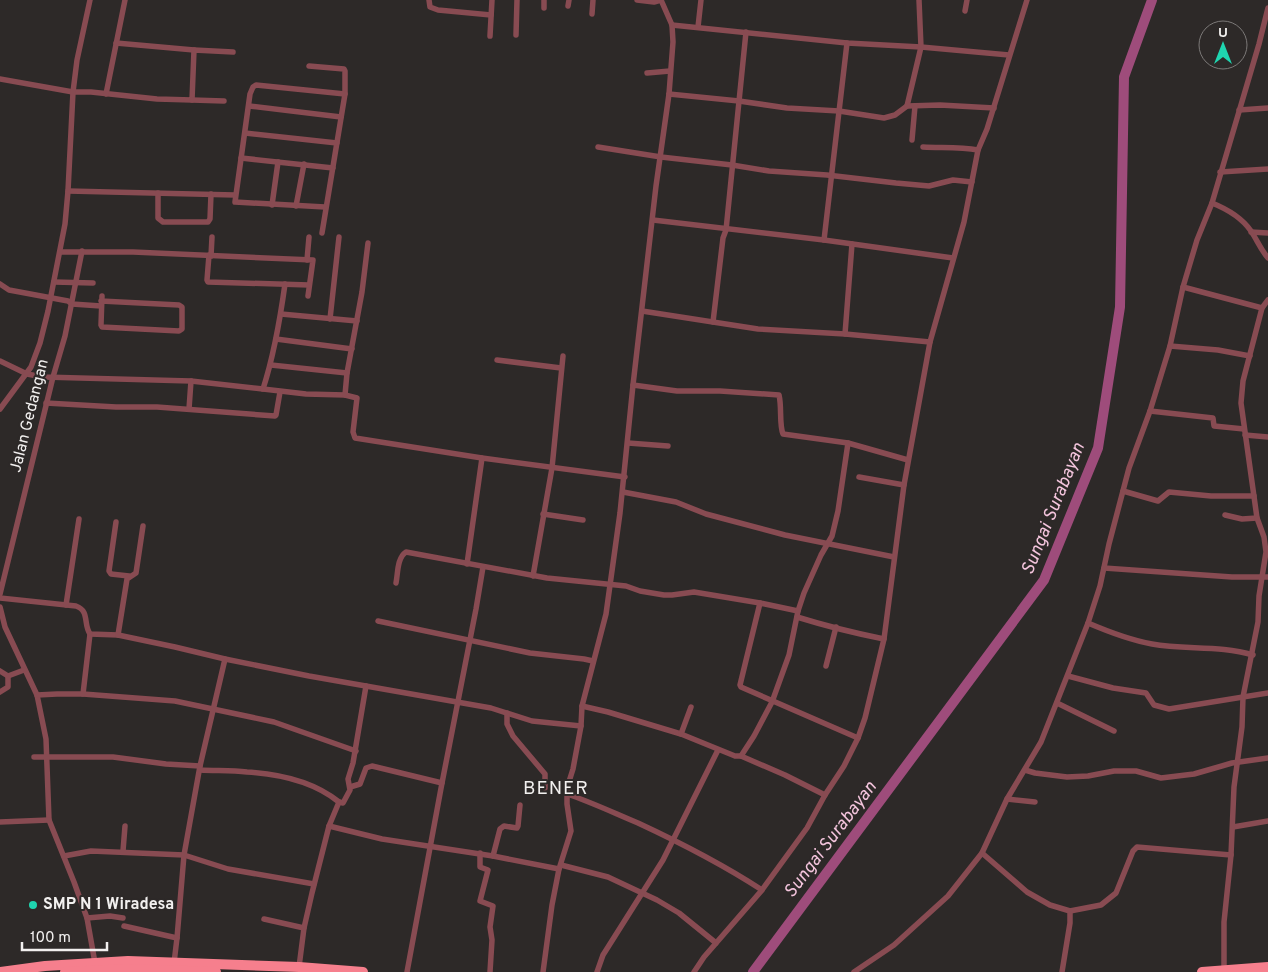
<svg xmlns="http://www.w3.org/2000/svg" width="1268" height="972" font-family="Overpass,sans-serif">
<rect width="100%" height="100%" fill="#2d2928"/>
<g fill="none" stroke-linecap="round" stroke-linejoin="round">
<path stroke="#9e4c7b" stroke-width="10" d="M753,972L1044,580L1098,448L1120,307L1124,77L1152,0"/>
<g stroke="#884b52" stroke-width="5.5">
<path d="M429,0L430,7L438,10L491,15"/>
<path d="M637,0L654,2L661,0"/>
<path d="M568,6L569,0"/>
<path d="M544,8V0"/>
<path d="M965,11L967,0"/>
<path d="M592,14L593,0"/>
<path d="M672,25L847,43L921,47L1009,55"/>
<path d="M698,27L701,0"/>
<path d="M516,35L517,0"/>
<path d="M490,36L492,0"/>
<path d="M116,43L194,50"/>
<path d="M309,66L344,69L345,71V94L322,233"/>
<path d="M647,73L670,71"/>
<path d="M0,79L73,92H91L157,99L192,100L194,50L233,52"/>
<path d="M106,94L125,0"/>
<path d="M669,94L739,101L787,108L839,111L884,118L895,115L907,106L940,105L994,108"/>
<path d="M192,100L224,101"/>
<path d="M249,106L341,117"/>
<path d="M907,106L921,47L919,0"/>
<path d="M1239,110L1268,108"/>
<path d="M245,133L337,143"/>
<path d="M912,140L915,106"/>
<path d="M598,147L661,157L732,165L769,171L827,175L896,183L929,186L953,180L972,182"/>
<path d="M923,147C942,148 960,147 978,150"/>
<path d="M241,158L333,168"/>
<path d="M1220,172L1268,169"/>
<path d="M68,191L235,195"/>
<path d="M158,193V218L163,222H208L210,219L211,194"/>
<path d="M1212,203C1227,209 1242,218 1251,231C1257,240 1261,250 1268,258"/>
<path d="M272,205L278,162"/>
<path d="M296,206L304,164"/>
<path d="M325,207L235,202L250,94L253,87L256,85L345,94"/>
<path d="M653,220L824,240L953,258"/>
<path d="M1251,232L1268,233"/>
<path d="M824,240L847,43"/>
<path d="M60,252H133L313,260L308,296"/>
<path d="M209,255L207,280L208,282L309,285"/>
<path d="M211,256L212,237"/>
<path d="M307,260L309,237"/>
<path d="M54,282L93,283"/>
<path d="M0,284L9,290L68,301L72,304L101,306"/>
<path d="M1183,287L1262,308"/>
<path d="M101,301L179,305L182,307V329L179,331L102,327L101,325L102,296"/>
<path d="M642,311L758,329L845,334L930,342"/>
<path d="M281,314L357,321"/>
<path d="M330,319L339,237"/>
<path d="M713,322L723,238L726,230L746,32"/>
<path d="M845,334L852,244"/>
<path d="M276,339L352,349"/>
<path d="M1170,346L1218,350L1250,356"/>
<path d="M497,360L561,368"/>
<path d="M0,361L27,374L43,377L191,381L263,389C274,355 280,320 285,284"/>
<path d="M347,373L362,292L368,243"/>
<path d="M633,385L677,391H720L779,395C782,407 779,424 783,434L848,443L908,460"/>
<path d="M263,389L306,394L345,395L347,373L271,365"/>
<path d="M345,395L357,398L353,432L355,438L482,458L625,477"/>
<path d="M46,403L116,407H157L275,416L276,415L280,392"/>
<path d="M0,409L31,367L40,343L48,311L65,224L68,191L73,92L77,60L90,0"/>
<path d="M189,409L191,381"/>
<path d="M1150,411L1213,418L1214,426L1244,429"/>
<path d="M1245,435L1268,437"/>
<path d="M628,443L668,446"/>
<path d="M859,477L904,485"/>
<path d="M1123,491L1158,501L1169,492L1211,496H1254"/>
<path d="M623,492L676,502L706,514L785,535L894,557"/>
<path d="M543,514L583,520"/>
<path d="M1225,515L1242,519L1257,518"/>
<path d="M116,522L109,571L111,574L129,576"/>
<path d="M467,564L482,458"/>
<path d="M1104,568L1232,577H1268"/>
<path d="M533,576L552,468L563,356"/>
<path d="M396,583C398,573 397,558 406,552L547,578L626,586L640,591L664,595H672L694,592L760,603L798,611"/>
<path d="M0,594L53,377L65,336L82,251"/>
<path d="M0,598L76,606C90,611 83,624 90,634L118,635L175,647L225,659L309,676L491,708L532,721L581,726"/>
<path d="M760,603L740,685L741,687L858,738"/>
<path d="M66,605L79,519"/>
<path d="M0,607L5,627L37,695L46,739L49,820L74,882L87,918L95,963"/>
<path d="M797,617C826,626 854,633 884,639"/>
<path d="M378,621L530,653L584,659L593,661"/>
<path d="M1088,623C1109,632 1130,640 1152,644C1185,650 1220,645 1253,655"/>
<path d="M118,635L127,579L136,573L143,526"/>
<path d="M826,666L836,627"/>
<path d="M0,671L8,676L24,670"/>
<path d="M1068,676L1113,688L1146,693L1154,705L1169,709L1268,693"/>
<path d="M0,692L8,687V676"/>
<path d="M83,694L90,634"/>
<path d="M37,695L57,694H83L175,701L274,722L356,751"/>
<path d="M1057,703L1114,731"/>
<path d="M582,706L608,712L681,734L735,756H741L754,736L772,702L789,655L798,611L804,593L821,555L832,536L838,511L848,443"/>
<path d="M507,713V724L513,736L545,774V788"/>
<path d="M681,734L691,707"/>
<path d="M741,756L785,775L825,795"/>
<path d="M34,757H113L166,764L200,766"/>
<path d="M200,770C216,771 231,770 247,772C280,774 313,781 339,802L329,826L312,893L304,928L299,967"/>
<path d="M1025,770L1035,773L1067,777L1088,776L1114,771H1136L1161,778L1194,774L1232,763L1268,758"/>
<path d="M350,787L360,784L366,768L372,766L442,783"/>
<path d="M567,794C591,802 614,813 638,823C681,843 722,864 762,890"/>
<path d="M1007,799L1035,802"/>
<path d="M339,802L343,803L350,790L348,779L353,763L366,686"/>
<path d="M0,822L49,820"/>
<path d="M329,826L382,839L493,856L559,869"/>
<path d="M1233,827L1268,821"/>
<path d="M123,851L125,826"/>
<path d="M480,853V867L488,870L480,901L493,906L490,927L492,940L490,972"/>
<path d="M982,853L1027,892L1050,905L1070,911V923L1062,972"/>
<path d="M64,856L91,851L184,855L228,869L314,884"/>
<path d="M493,856L500,829L504,826L517,828L518,826L520,805"/>
<path d="M561,865L608,877L657,900L679,913L716,943"/>
<path d="M1070,911L1101,905L1116,893L1133,851L1137,847L1231,855"/>
<path d="M87,918L110,916L123,918"/>
<path d="M264,919L304,928"/>
<path d="M124,926L177,938"/>
<path d="M174,963L177,938L184,855L200,766L225,659"/>
<path d="M407,972L442,783L476,609L483,567"/>
<path d="M543,972L552,905L559,869L571,831L567,804V788L573,769L581,726L582,706L606,614L620,513L633,385L656,186L669,94L673,42L672,25L661,0"/>
<path d="M597,972L603,955L663,860L718,750"/>
<path d="M694,972L704,957L762,890L807,828L825,795L844,766L858,738L865,718L884,639L904,485L930,342L964,222L978,150L987,129L1027,0"/>
<path d="M854,972L894,945L948,896L982,853L1007,799L1041,742L1088,623L1100,586L1109,544L1129,468L1150,411L1170,346L1183,287L1197,240L1212,203L1259,44L1268,8"/>
<path d="M1224,972V922L1231,855L1234,787L1242,727L1243,697L1258,622L1259,596L1266,552L1264,537L1257,518L1241,403L1243,381L1262,308L1268,300"/>
</g>
<g stroke="#f67f8d" stroke-width="10">
<path d="M0,972L45,966L128,961L299,967L363,972"/>
<path d="M65,972L130,969L216,972"/>
<path d="M1202,972L1268,967"/>
</g>
</g>
<circle fill="#1fd5b0" stroke="#2d2928" stroke-width="2" cx="33" cy="905" r="5"/>
<g text-anchor="middle" dominant-baseline="central" stroke-width="4" stroke-linejoin="round" paint-order="stroke">
<g font-size="16" fill="#f2f0ef" stroke="#2d2928">
<text transform="translate(30 416) rotate(-76)">Jalan Gedangan</text>
</g>
<g font-size="16" font-weight="bold" fill="#f2f0ef" stroke="#2d2928" text-anchor="start">
<text x="43" y="905">SMP N 1 Wiradesa</text>
</g>
<g font-size="18" font-style="italic" fill="#f4c5dd" stroke="#2d2928">
<text transform="translate(1054 509) rotate(-68)">Sungai Surabayan</text>
<text transform="translate(831 840) rotate(-53)">Sungai Surabayan</text>
</g>
<g font-size="19" letter-spacing="1" fill="#f2f0ef" stroke="#2d2928">
<text x="556" y="789">BENER</text>
</g>
</g>
<g transform="translate(1223 45)"><circle r="24" fill="#2d2928" stroke="#7c7978"/>
<path d="M0-4L9 19L0 12L-9 19Z" fill="#1fd5b0"/>
<text y="-8" font-size="14" font-weight="bold" text-anchor="middle" fill="#f2f0ef">U</text>
</g>
<path d="M22 942v8h85v-8" fill="none" stroke="#f2f0ef" stroke-width="2.5"/>
<text x="30" y="942" font-size="15" fill="#f2f0ef" stroke="#2d2928" stroke-width="4" paint-order="stroke">100 m</text>
</svg>
